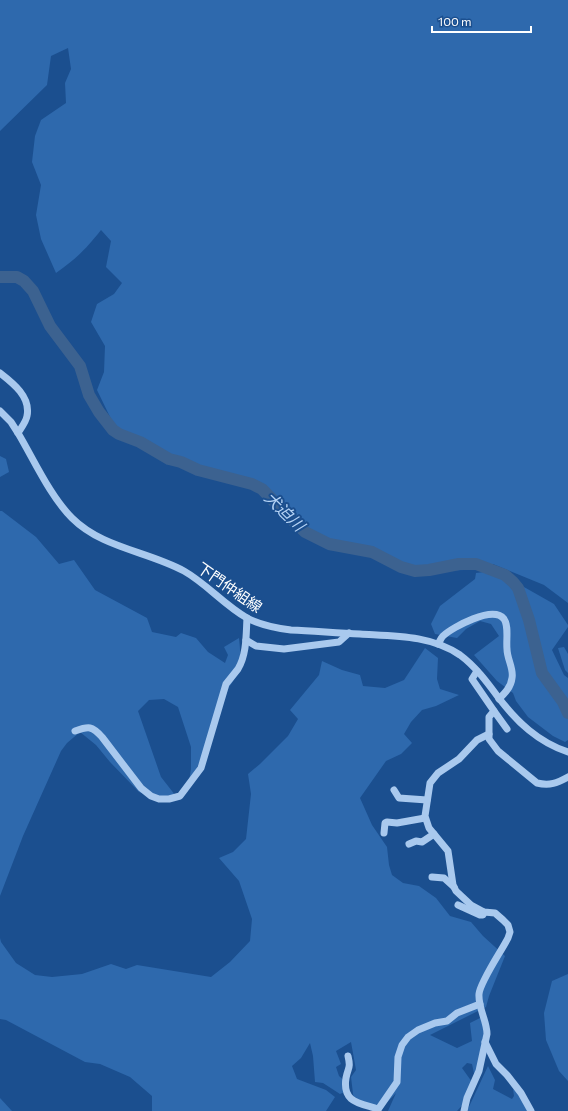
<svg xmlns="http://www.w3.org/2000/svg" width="568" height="1111" font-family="Commissioner,'Noto Sans JP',sans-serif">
<rect width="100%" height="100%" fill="#1b4f8f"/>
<g fill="#2e69ad">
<path d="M0,0H568V603L544,585L493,564L465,570L428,571L346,549L332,548L296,524L274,496L248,484L226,478L207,477L180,457L151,453L126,440L112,421L97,390L104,372L105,346L91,322L97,304L114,294L122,283L106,267L111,241L101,230C86,249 76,259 56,273L41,239L36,215L41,185L32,162L35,136L41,120L66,103L65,83L71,69L68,48L51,56L47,85L0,131Z"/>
<path d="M0,456L6,459L9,472L0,477Z"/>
<path d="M0,511H2L36,537L59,564L74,560L95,590L147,618L152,632L176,637L181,633L196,638L208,652L225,663L228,655L224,647L239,638C241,657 242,671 229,687L187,793L191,769V747L178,707L164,699L149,700L138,711L161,777L179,800H161L139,792L110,762L96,745L80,732L67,743L61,751L23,836L0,896Z"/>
<path d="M492,571L524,587L554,604L568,625V627L552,650L564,675L568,678V740L565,742L553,736L528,717L516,701L513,693L497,681L474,655L499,636L491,624L480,621L466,629L457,638L435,634L431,624L440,606L475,579L476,573Z"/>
<path d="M564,647L568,654V673L565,670L558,648Z"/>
<path d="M425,648L438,658L437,679L440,689L459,695L436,706L422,710L411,722L404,734L412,743L401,754L386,761L360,798L372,825L387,847L389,865L392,875L403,883L419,886L436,898L450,916L471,922L483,936L505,956L489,996L486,1007L430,1035L457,1048L472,1041L470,1023L484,1016L488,1048L484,1062L476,1083L472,1064L467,1063L462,1068L472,1082L468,1099L457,1111H388L396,1093L379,1111L354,1102L351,1077L356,1070L351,1042L336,1051L341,1064L336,1067L339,1076L347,1083V1091L340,1094L323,1083L315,1082L313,1056L310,1043L301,1058L292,1066L297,1079L326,1090L335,1097L326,1111H152V1096L130,1077L100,1064L85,1062L6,1020L0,1019V938L1,942L16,963L35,975L52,977L82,974L111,964L126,969L137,965L211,977L230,962L250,941L252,919L239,881L219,858L233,852L246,839L251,794L248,774L260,764L288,736L298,719L290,710L319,675L322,661L342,670L360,675L363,686L385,688L404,680Z"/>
<path d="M568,974V1081L559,1071L546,1040L544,1013L552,981Z"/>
<path d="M488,1066L495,1080L493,1089L512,1099L514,1096L513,1089L518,1093L529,1111H467Z"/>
<path d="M0,1098L12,1111H0Z"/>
</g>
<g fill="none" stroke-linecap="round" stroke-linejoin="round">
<path stroke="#3c6290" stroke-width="12" d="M0,277H17L24,281L33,291L50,326L80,366L89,395L99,412L113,430L119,434L140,442L169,459L181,462L198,470L252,484L262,489L288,516L305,532L329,544L372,552L401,567L415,571L429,570L459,564H476L505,575L513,582L518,588L529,620L542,673L563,702L568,713"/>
<g stroke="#a9c9ee" stroke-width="7">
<path d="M0,373C13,383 31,397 27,416C26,422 21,428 18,433"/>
<path d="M0,411L11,422L18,433C34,460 50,496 72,518C102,548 147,551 184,571C207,584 224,605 247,618C260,625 275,628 291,630C314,631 337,633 360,634C394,636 431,635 460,655C475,666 487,682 498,697C517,722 538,742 568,752"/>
<path d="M246,640L256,646L284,649L339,642L349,633"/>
<path d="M438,644C440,641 441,638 443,636C453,627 493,605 504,619C509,626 506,640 507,649C507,659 514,669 512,678C511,687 505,693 499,699"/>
<path d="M477,671L472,679L494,711L489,717V739L498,751L537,783C550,786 557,783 568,777"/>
<path d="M494,711L507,729"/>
<path d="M75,731C89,726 92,726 102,737L141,788L151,796L159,799H169L180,796L201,768L226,684C230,679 234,674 238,669C247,654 246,634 247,618"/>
<path d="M394,790L399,798L427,800"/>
<path d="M384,833L385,823L387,822L397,823L425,818"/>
<path d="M409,844L416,841L422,842L434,834"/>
<path d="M432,877L444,878L454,887"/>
<path d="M458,905L480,915H483L484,912"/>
<path d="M485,1042L496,1064L507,1075L521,1093L531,1111"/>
<path d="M348,1056C351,1069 348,1067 346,1078C342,1103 360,1103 378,1109"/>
<path d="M377,1111L397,1082L398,1057L402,1045L408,1037L418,1030L435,1023L447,1021L457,1013L480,1004"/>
<path d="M464,1111L467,1098L479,1071L487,1034C487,1021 478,1008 479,994C480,982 502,950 508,938L510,932L508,925L503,920L495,913L484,912L471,905L456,891L453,885L448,851L429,828L425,816L430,783L438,773L459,759L477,740L489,734"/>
</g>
</g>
<g text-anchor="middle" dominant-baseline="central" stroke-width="4" stroke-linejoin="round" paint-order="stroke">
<g font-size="15" fill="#fff" stroke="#1b4f8f">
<text transform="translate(230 587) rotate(35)">下門仲組線</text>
</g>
<g font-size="16" font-style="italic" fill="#b5d3f5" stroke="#1b4f8f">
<text transform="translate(285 511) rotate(44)">犬迫川</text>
</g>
</g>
<path d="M432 26v6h99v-6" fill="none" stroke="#ffffff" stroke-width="2"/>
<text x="438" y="26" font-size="12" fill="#ffffff" stroke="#1b4f8f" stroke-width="3" paint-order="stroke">100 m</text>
</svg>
